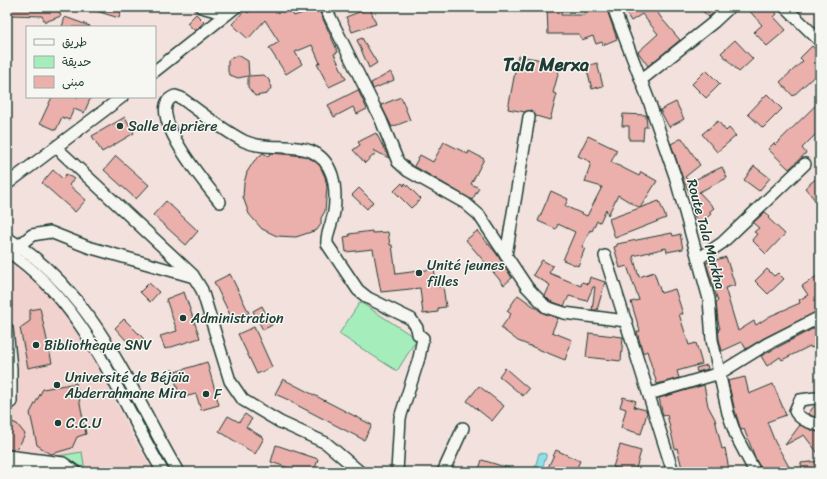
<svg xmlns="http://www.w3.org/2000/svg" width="827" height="479" font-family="Sriracha,'Playpen Sans Arabic',sans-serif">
<rect width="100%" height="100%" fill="#f3e1dd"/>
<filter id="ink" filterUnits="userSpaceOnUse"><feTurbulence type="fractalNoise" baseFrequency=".025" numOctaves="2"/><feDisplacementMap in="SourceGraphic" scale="8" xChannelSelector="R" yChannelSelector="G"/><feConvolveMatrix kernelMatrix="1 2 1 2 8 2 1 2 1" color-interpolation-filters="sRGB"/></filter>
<g filter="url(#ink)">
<path fill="#f1d2ce" d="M7,262L59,298L80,332L134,439L154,472H7Z"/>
<g fill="#a5eebc" stroke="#629678">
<path d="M360,302L417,339L397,371L339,334Z"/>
<path d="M82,452L85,471L70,460L58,456Z"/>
</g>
<path fill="#8fe0eb" stroke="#629fa2" d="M539,453L546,454V457L542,469L535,468Z"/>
<g fill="#ebb0ab" stroke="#1f3d34">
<path d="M11,7H57L61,16L45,22L42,16L11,15Z"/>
<path d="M90,7H122L119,18L90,9Z"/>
<path d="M253,7H276L281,12L288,7L294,16L318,8L338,52L334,54L346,79L329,87L317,64L320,63L312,45L295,52L302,64L286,74L269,48L279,42L265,20L248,39L232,24L245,10L248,13Z"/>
<path d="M547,7H562L561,15H585L582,7H606L617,39L603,45L602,42L596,44L593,36L582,40L579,34H548Z"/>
<path d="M622,7H654L662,19L680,40L648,66L638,52L658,34L642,14L631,21Z"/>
<path d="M698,7H718L709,17Z"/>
<path d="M746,7H771L777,14L774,17L786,30L767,46L754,32L762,25Z"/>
<path d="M370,8L376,24L352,32L346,17Z"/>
<path d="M196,14L204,22L195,31L187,23Z"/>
<path d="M65,17L90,26V27H62Z"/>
<path d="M362,38L377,63L369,68L357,40Z"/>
<path d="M735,40L753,59L739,72L721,53Z"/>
<path d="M812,46L820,54V71L793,96L780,82L803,61L800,58Z"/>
<path d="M238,55L248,61L249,76L264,75L269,80L271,88L267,94L255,96L248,87V76L238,78L230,75L228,72V60Z"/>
<path d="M518,56L537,59L560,67L553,93L557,94L550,120L536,116L531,110L525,112L508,109Z"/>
<path d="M597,63L603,86L592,89L586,66Z"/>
<path d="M706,70L720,84L706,98L692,84Z"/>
<path d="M391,72L394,80L373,89L371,83Z"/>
<path d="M358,90L367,109L357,114L353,107L334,117L328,105Z"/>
<path d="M767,94L782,109L763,128L748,114Z"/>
<path d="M52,97H91L84,113L74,109L69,120L62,117L56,130L40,123Z"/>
<path d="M401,97L410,120L392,127L381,105Z"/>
<path d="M820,101V130L802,148L806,153L789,169L768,149L774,143L775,145Z"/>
<path d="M676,102L684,119L669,127L660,110Z"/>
<path d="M623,114L646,115L647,127H644L643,140H629V126H622Z"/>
<path d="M125,117L134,133L102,152L92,136Z"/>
<path d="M718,121L726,131L729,128L736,136L717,152L702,134Z"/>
<path d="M376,133L389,158L373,150L376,153L365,163L353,150L360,145L358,142Z"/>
<path d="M588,136L617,150L611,162L639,176L641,172L657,181L640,208L618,195L608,215L606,209L600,222L597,221L592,231L590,230L582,247L585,248L578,266L563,260L575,232L558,224L556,229L538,221L551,191L568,199L565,206L587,216L602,187L585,182L591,162L578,156Z"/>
<path d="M682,138L700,165L685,177L690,182L722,167L727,178L699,192L714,208L709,212L711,214L701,223L693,215L690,206L695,202L684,182L671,144Z"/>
<path d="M444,142L468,154L469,151L484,159L471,184L479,188L472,200L414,166L420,155L433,162Z"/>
<path d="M263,153L268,156L271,153L304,156L313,160L320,166L325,177L327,187L325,211L321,218V224L317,230L296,237L277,236L262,229L249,214L243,197L244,183L247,172L254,161Z"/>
<path d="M116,156L149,185L136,199L104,170Z"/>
<path d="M754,166L770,178L759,191L744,180Z"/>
<path d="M53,170L63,179L66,174L74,179L69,185L86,200L75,212L42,183Z"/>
<path d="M820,175V206L805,188Z"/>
<path d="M402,183L404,186L405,183L421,199L411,208L394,191Z"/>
<path d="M359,188L373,202L367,209L352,195Z"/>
<path d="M166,201L198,231L186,245L153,215Z"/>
<path d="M659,201L666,218L615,238L609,219Z"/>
<path d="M765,212L770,216L768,218L785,234L766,254L752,240L757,234L754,232L759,228L753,223Z"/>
<path d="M372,231V233L388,232L390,245H392L396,274L434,269L437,287L443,286L446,307L438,308V312L423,314L420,288L381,292L373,249L346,252L344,237L350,236L349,234Z"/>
<path d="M477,231L496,253L512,278L504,285L466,240Z"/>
<path d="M672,233L673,236L680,234L683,249L667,252L666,248L633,256L639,277L654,272L661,293L675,289L683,314H679L689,345L696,343L702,364L677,371L679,378L657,384L647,351L643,353L637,332L640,331L631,302L639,300L627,266L620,268L614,247L617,246V244Z"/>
<path d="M726,257L735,285L725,288L738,331L754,321L756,325L770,316L800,303L799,300L808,295L802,286L820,274V310L764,338L746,349L742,342L722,351L719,339L718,329H720L718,321L716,302L718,301L706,263Z"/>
<path d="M542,260L553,266L549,273L581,286L582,282L588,284L590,277L605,282L597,310H592L595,287H593L587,301L569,296L564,306L550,301L545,296L550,285L533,275Z"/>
<path d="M767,269L774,276L778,273L784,279L768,294L755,281Z"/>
<path d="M230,274L249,313L233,321L214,282Z"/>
<path d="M149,283L159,292L150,302L140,292Z"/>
<path d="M184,292L200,338L165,349L160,336L177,331L166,299Z"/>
<path d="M518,295L543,313L558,318L552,332L572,340L565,360L518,341L501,328L511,314L507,311Z"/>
<path d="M262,306L272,325L263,330L253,311Z"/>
<path d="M40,308L52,363L28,368L20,328L30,321V310Z"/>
<path d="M124,319L144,339L134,349L115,328Z"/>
<path d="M820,325V345L811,348L810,346L782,360L780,357L767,366L761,356Z"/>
<path d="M254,327L272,367L257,374L238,334Z"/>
<path d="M589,333L623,337L621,361L586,357Z"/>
<path d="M207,362L219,405L201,410L196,394L180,398L172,369L175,372Z"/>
<path d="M707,365L708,369L697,372L696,368Z"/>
<path d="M505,368L529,389L523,396L499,376Z"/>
<path d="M745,377L749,394L773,384L786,415L767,422L775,442L792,472H764L757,462L744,429L741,430L735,411L728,381Z"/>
<path d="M283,379L372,425L364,440L291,402V401L275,394Z"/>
<path d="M76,383L86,434L77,437L72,448L51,454L37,445L30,413L43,389Z"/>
<path d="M704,385L708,406L715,419L722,449L725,448L729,470L718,472H683L677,448L675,449L667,415L663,416L659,398Z"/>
<path d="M479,386L504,406L492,421L467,401Z"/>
<path d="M623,397L636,401L634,407L646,410L647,413L641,434L621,428L626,409L620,407Z"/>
<path d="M820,403V419L808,414L815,405Z"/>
<path d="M245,414L252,419L246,427L264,438L255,454L219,431L228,416L239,422Z"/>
<path d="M7,420L17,424L25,434L20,444L14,450L7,449Z"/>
<path d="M800,425L820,433V456L804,435L785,445Z"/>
<path d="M276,445L318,459L314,472H301L271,462Z"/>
<path d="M620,445L641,451L635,472H619L620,469L613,467Z"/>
<path d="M556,450L580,461L575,472H546Z"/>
<path d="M482,460L515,470V472H478Z"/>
<path d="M820,461V472H802L801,463Z"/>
</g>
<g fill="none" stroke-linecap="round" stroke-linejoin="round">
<defs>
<g id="minor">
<path d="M201,7L227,14"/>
<path d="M325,7L381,120L398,162L408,171L465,203L479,215L527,287L546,307L564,313L626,321"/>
<path d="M613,7L649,101L675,176L709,299L712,340L728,413L736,436L755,472"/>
<path d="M785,7L820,41"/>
<path d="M155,71L236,7"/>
<path d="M641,80L714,22L730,7"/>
<path d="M62,153L193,275"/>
<path d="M7,184L122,97"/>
<path d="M220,202C208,187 141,108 175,96L181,98C201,112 222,130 244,141C274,155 318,133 332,175C336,188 336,208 332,220C330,229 326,235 327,244L358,290L368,298L411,319L417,328L418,334L423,338L419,358L400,418L397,472"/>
<path d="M7,238C95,292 128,387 178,472"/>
<path d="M7,251C86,303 117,395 163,472"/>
<path d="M10,253L32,235L50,232L88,247L194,277L202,290L230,381L243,400L280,422L326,443L360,472"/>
<path d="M506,255L529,117"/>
<path d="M605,256L673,472"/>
<path d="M698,259L722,243L805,164"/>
<path d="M7,329L11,368V402"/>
<path d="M649,394L720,373L767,344L820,317"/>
<path d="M815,398L800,400L795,411C799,420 812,423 820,426"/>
<path d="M7,456L63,463L76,472"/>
<path d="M7,465L55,472"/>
<path d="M443,472L463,428"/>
</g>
</defs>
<use href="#minor" stroke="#1f3d34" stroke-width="14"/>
<use href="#minor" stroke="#f6f6f2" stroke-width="11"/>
</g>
</g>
<g fill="#1f3d34" stroke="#f6f6f2" stroke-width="1.5">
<circle cx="120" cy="126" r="4"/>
<circle cx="419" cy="273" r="4"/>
<circle cx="183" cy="318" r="4"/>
<circle cx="36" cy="345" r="4"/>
<circle cx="57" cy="385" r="4"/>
<circle cx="206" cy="394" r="4"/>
<circle cx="58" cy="423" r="4"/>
</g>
<g text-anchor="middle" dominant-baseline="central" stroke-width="3" stroke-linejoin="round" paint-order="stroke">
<g font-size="14" fill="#1f3d34" stroke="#f6f6f2" text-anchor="start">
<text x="128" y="126">Salle de prière</text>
<text x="427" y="265">Unité jeunes<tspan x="427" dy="16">filles</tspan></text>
<text x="191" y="318">Administration</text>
<text x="44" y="345">Bibliothèque SNV</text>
<text x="65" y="377">Université de Béjaïa<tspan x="65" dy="16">Abderrahmane Mira</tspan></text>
<text x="214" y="394">F</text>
<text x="66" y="423">C.C.U</text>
</g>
<g font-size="14" fill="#1f3d34" stroke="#f6f6f2">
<text transform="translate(706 234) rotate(75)">Route Tala Markha</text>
</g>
<g font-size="18" font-weight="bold" fill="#1f3d34" stroke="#f6f6f2">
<text x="546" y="65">Tala Merxa</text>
</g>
</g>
<rect width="827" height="479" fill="none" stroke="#f6f6f2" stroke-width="24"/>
<rect x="12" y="12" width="803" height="455" fill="none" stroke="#1f3d34" stroke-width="1.5" filter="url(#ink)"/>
<rect x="26" y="26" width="130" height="72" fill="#f6f6f2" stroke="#a0aca6"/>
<rect x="34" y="39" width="20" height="6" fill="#f6f6f2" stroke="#a0aca6"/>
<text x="62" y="46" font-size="12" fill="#1f3d34">طريق</text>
<rect x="34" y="56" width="20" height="12" fill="#a5eebc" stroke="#a0aca6"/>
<text x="62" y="66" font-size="12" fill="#1f3d34">حديقة</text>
<rect x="34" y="76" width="20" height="12" fill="#ebb0ab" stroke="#a0aca6"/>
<text x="62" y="86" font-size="12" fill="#1f3d34">مبنى</text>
</svg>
